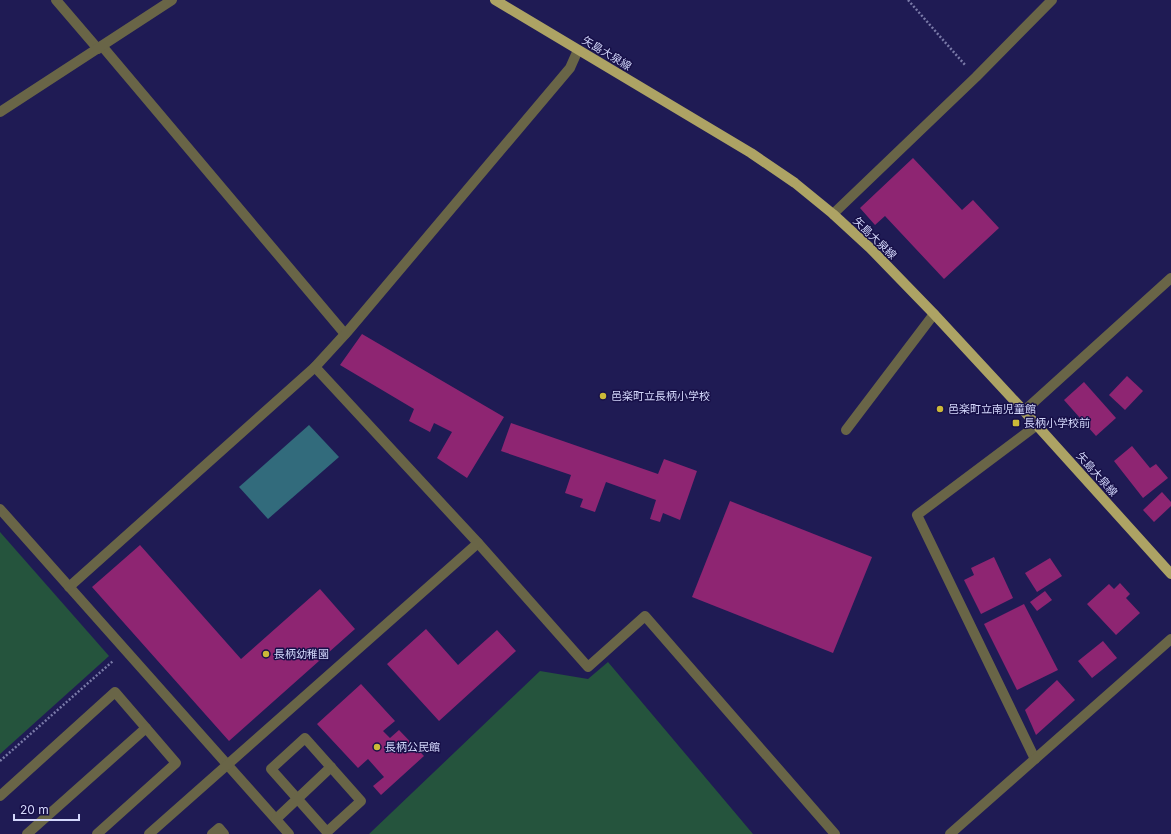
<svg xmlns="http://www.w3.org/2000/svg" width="1171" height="834" font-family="Inter,'Noto Sans JP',sans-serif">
<rect width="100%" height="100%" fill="#1f1b54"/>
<g fill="#25543d">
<path d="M0,532L109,656L0,754Z"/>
<path d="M608,662L753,834H369L540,671L588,679Z"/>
</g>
<path fill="#326b7c" d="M309,425L339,457L268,519L239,487Z"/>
<g fill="#8e2572">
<path d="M913,158L962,210L973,200L999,228L944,279L885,216L875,225L860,208Z"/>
<path d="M362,334L504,417L467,478L437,458L452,432L434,423L430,432L409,421L414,409L340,365Z"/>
<path d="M1127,376L1143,391L1125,410L1109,395Z"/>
<path d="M1084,382L1116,418L1096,436L1064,400Z"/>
<path d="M511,423L658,474L664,459L697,471L680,520L663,513L660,522L650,519L656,500L606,482L595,512L580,507L583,499L565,493L571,475L501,451Z"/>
<path d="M1132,446L1150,468L1156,464L1168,478L1143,498L1114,461Z"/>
<path d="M1162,492L1171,502V506L1154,522L1143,510Z"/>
<path d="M730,501L872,557L833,653L692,597Z"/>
<path d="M140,545L241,659L320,589L355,629L229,741L92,587Z"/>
<path d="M994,557L1013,598L981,614L964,580L974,575L971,568Z"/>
<path d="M1050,558L1062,576L1037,592L1025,573Z"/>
<path d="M1120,583L1130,594L1126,598L1140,613L1116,635L1087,604L1109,584L1114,589Z"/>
<path d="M1045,591L1052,600L1037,611L1030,602Z"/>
<path d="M1024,604L1058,670L1017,690L984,624Z"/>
<path d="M426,629L458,665L497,630L516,651L439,721L387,664Z"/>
<path d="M1103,641L1117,658L1092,678L1078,661Z"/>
<path d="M1057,680L1075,700L1036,735L1025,710Z"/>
<path d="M361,684L395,721L383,731L390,738L399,730L424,756L381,795L373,786L384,777L368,759L358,768L317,724Z"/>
</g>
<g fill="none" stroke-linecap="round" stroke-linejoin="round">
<g stroke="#7a7aa8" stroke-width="2.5" stroke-dasharray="2 2" stroke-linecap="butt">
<path d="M908,0L966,66"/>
<path d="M0,761L113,661"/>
</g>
<g stroke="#696547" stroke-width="10">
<path d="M56,0L98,49"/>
<path d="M102,46L345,334"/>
<path d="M0,112L172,0"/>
<path d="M833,214L976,77L1052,0"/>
<path d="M315,367L478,543L588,667L645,616L835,834"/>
<path d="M1024,411L1171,278"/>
<path d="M846,430L934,314"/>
<path d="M0,509L289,834"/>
<path d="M69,587L315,367L348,331L570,68L578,50"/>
<path d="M305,738L361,801L327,832L271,769Z"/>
<path d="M1035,759L917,515L1037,425"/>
<path d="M0,796L115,692L146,728"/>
<path d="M276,819L331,767"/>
<path d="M27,834L146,728L176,763L97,834"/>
<path d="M149,834L478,543"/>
<path d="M212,834L219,828L224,834"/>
<path d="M950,834L1171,639"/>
</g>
<path stroke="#ada364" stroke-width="10" d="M495,0L751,153L795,183L833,214L870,248L934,314L1024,411L1171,574"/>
</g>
<g fill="#ccb938" stroke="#171048" stroke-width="1.5">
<circle cx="603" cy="396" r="4"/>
<circle cx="940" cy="409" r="4"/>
<rect x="1012" y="419" width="8" height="8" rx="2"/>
<circle cx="266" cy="654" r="4"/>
<circle cx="377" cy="747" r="4"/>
</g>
<g text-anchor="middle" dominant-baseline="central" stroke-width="3" stroke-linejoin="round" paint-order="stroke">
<g font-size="11" fill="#d3d7fb" stroke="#171048">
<text transform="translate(607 53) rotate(31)">矢島大泉線</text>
<text transform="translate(875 238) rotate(44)">矢島大泉線</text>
<text transform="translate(1097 474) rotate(48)">矢島大泉線</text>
</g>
<g font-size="11" fill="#d3d7fb" stroke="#171048" text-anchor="start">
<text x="611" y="396">邑楽町立長柄小学校</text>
<text x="948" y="409">邑楽町立南児童館</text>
<text x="1024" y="423">長柄小学校前</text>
<text x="274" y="654">長柄幼稚園</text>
<text x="385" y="747">長柄公民館</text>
</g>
</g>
<path d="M14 814v6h65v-6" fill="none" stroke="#d3d7fb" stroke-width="2"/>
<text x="20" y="814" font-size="12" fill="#d3d7fb" stroke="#171048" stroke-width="3" paint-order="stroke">20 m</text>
</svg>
